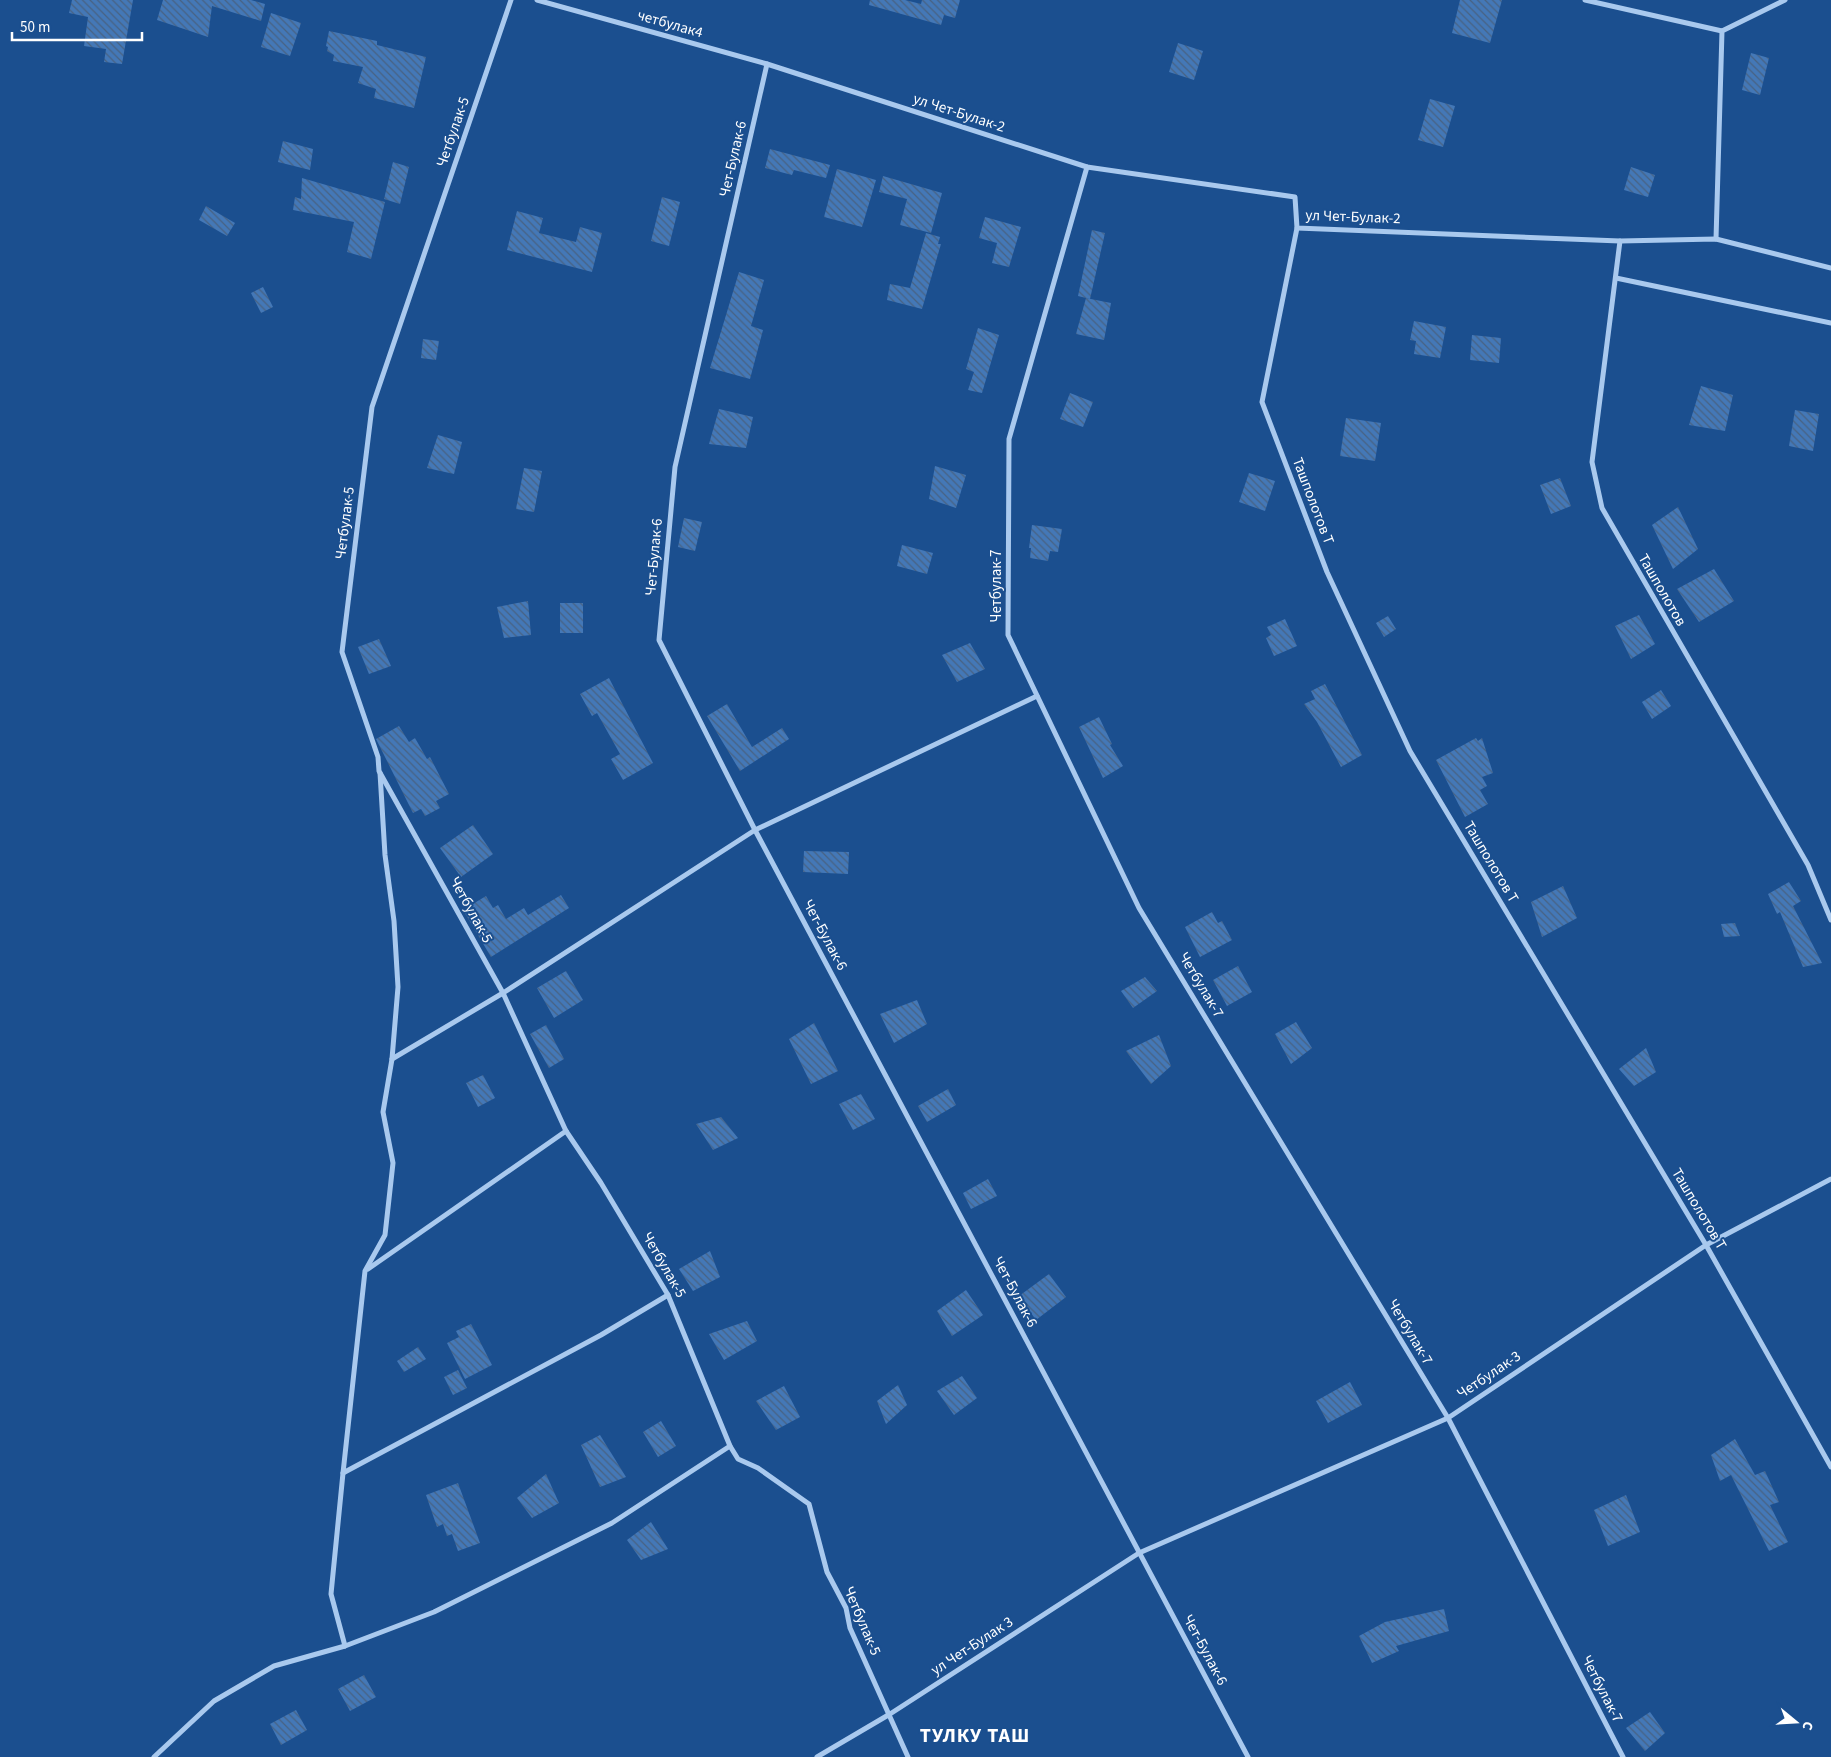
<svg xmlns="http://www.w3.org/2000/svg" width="1831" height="1757" font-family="'Source Sans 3',sans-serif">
<defs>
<pattern id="building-back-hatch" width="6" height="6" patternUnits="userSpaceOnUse" patternTransform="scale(1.25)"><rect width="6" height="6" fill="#4478b7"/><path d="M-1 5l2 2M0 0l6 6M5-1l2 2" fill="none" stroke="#486282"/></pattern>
</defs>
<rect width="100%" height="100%" fill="#1b4f8f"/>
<g fill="url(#building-back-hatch)">
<path d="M72,0H133L122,64L104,62L106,49L84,46L88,17L69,13Z"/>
<path d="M163,0H251L265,4L261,21L212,6L208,37L157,20Z"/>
<path d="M870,0H905L921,4L922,0H960L955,18L944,15L941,25L869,5Z"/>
<path d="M1460,0H1502L1490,43L1452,33Z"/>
<path d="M271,13L301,23L290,56L261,47Z"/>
<path d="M329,31L377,41V45L426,57L414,108L374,98L376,89L358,83L363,67L333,61L334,55L327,51L328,47L326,46Z"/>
<path d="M1178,43L1203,51L1194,80L1169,72Z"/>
<path d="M1751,53L1769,58L1760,95L1742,90Z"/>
<path d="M1430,99L1455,106L1443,147L1418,140Z"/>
<path d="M283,141L313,149L310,170L278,162Z"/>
<path d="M770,149L830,165L826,178L794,170L792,175L765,168Z"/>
<path d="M393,162L409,167L400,204L384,199Z"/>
<path d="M1631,167L1655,175L1648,197L1624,190Z"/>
<path d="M837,169L876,180L862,227L824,217Z"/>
<path d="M883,176L942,193L931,233L900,225L907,199L879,192Z"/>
<path d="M302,178L385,202L371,259L347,252L354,222L293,210L295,197L301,199Z"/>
<path d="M662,197L680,202L669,246L651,241Z"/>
<path d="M206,206L235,223L227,236L199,220Z"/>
<path d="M517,211L543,218L539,233L576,242L580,227L602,233L592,272L507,250Z"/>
<path d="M985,217L1021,227L1009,267L992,263L997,243L979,238Z"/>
<path d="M1092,230L1105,233L1090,299L1078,296Z"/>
<path d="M926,233L940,237L938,244H941L922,309L887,300L890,284L910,288Z"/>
<path d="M739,272L764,280L751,326L763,330L750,379L710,368Z"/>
<path d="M263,287L273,307L261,313L251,293Z"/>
<path d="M1086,298L1111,303L1104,340L1076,334Z"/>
<path d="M1414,321L1446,327L1440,358L1414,354L1416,341L1410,340Z"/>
<path d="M978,328L999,335L982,393L968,390L974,372L966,369Z"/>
<path d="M1472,335L1501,338L1499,363L1470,360Z"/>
<path d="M423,339L439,341L436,360L421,358Z"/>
<path d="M1701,386L1733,395L1725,431L1689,425Z"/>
<path d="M1070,393L1093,402L1083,427L1060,419Z"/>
<path d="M719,409L753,417L746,448L709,444Z"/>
<path d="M1795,410L1819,414L1813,451L1789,446Z"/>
<path d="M1346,418L1381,423L1375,461L1340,456Z"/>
<path d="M438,435L462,442L454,474L427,468Z"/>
<path d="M935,466L966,475L956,508L929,499Z"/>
<path d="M524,468L542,471L534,512L516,509Z"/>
<path d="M1249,473L1275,481L1265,511L1239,502Z"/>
<path d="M1560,478L1571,506L1551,514L1540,485Z"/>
<path d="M1678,507L1698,549L1673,569L1652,525Z"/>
<path d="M684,518L702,522L695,551L678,547Z"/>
<path d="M1032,525L1062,529L1058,552L1050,551L1048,561L1030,558L1031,548H1029Z"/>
<path d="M902,545L933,553L927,574L897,566Z"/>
<path d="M1714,569L1734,601L1699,622L1677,589Z"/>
<path d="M528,601L531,635L504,638L497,607Z"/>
<rect x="560" y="603" width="23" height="30"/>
<path d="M1639,615L1655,644L1631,659L1615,626Z"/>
<path d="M1388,616L1396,629L1384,637L1376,623Z"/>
<path d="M1285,619L1297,646L1274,656L1266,638L1271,635L1267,627Z"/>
<path d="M379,639L391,666L369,674L358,647Z"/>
<path d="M970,643L985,669L957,682L942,655Z"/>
<path d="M609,678L653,763L623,780L611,759L620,754L597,713L592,716L580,694Z"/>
<path d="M1325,684L1362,755L1341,767L1317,722L1304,704L1315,699L1311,691Z"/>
<path d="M1661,690L1671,706L1652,719L1642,702Z"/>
<path d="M727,704L752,747L782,728L789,739L740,771L707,716Z"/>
<path d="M1099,717L1112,744L1110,745L1123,766L1103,778L1079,727Z"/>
<path d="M399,726L409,742L415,738L427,759L430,757L449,794L436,801L440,808L425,816L421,809L413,813L376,739Z"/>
<path d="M1476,738L1478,741L1482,738L1493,773L1482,777L1487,786L1480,790L1488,804L1465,817L1436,760Z"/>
<path d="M473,825L493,854L461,877L440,848Z"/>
<path d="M804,851L849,852L848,874L803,872Z"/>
<path d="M1789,882L1801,901L1793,906L1822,963L1803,967L1780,912L1777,914L1768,894Z"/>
<path d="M1563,886L1577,918L1542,937L1531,902Z"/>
<path d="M561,895L569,908L491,957L463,910L486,896L493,908L498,905L506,919L524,908L528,915Z"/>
<path d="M1212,912L1218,923L1222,921L1232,940L1200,957L1185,927Z"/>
<path d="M1735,923L1740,936L1724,937L1721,924Z"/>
<path d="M1238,966L1252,992L1227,1006L1213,980Z"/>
<path d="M566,971L583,1000L554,1018L537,988Z"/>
<path d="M1145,977L1157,991L1133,1008L1121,991Z"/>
<path d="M917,1000L927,1024L894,1043L880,1014Z"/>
<path d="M1296,1022L1312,1048L1291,1064L1275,1034Z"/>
<path d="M814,1023L838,1071L811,1084L789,1039Z"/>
<path d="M546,1025L564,1059L549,1068L530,1034Z"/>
<path d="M1159,1035L1171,1066L1151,1084L1126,1051Z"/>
<path d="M1646,1048L1656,1072L1634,1086L1619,1069Z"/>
<path d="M483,1075L495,1098L478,1107L466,1083Z"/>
<path d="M948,1089L956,1105L927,1122L918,1106Z"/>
<path d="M861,1094L875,1119L853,1130L839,1104Z"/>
<path d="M721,1117L738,1138L713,1150L696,1124Z"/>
<path d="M988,1179L997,1196L971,1209L963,1193Z"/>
<path d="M710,1251L720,1277L693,1291L679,1269Z"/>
<path d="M1049,1274L1066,1297L1036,1320L1019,1296Z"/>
<path d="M966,1290L983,1315L952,1336L937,1311Z"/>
<path d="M747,1321L757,1341L724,1360L709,1334Z"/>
<path d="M471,1324L492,1365L465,1379L447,1343L459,1337L456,1331Z"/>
<path d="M418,1347L426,1359L404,1372L397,1361Z"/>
<path d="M458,1370L467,1388L453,1395L444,1377Z"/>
<path d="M962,1376L977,1398L954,1415L937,1391Z"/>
<path d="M1350,1382L1362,1405L1328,1423L1316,1401Z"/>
<path d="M898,1385L907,1405L886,1424L877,1401Z"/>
<path d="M784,1386L800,1417L776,1430L756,1401Z"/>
<path d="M661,1421L676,1446L658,1457L643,1432Z"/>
<path d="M600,1435L626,1477L600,1487L581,1445Z"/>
<path d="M1735,1439L1755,1475L1765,1471L1779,1502L1770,1505L1788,1542L1769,1551L1731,1475L1720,1481L1711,1455Z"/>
<path d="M546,1474L559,1503L532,1518L517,1498Z"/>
<path d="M458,1483L480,1543L458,1551L452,1534L447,1536L443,1524L437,1527L426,1495Z"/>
<path d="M1626,1495L1640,1532L1608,1546L1594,1510Z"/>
<path d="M651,1522L668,1549L641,1560L627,1540Z"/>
<path d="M1444,1609L1449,1631L1396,1646L1399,1651L1372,1663L1359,1636L1385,1622Z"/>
<path d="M364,1675L376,1697L350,1711L338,1689Z"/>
<path d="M296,1710L307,1730L281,1745L270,1724Z"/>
<path d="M1650,1712L1665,1733L1645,1751L1626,1728Z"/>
</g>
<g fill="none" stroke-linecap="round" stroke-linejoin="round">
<g stroke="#a9c9ee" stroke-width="5">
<path d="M511,0L372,407L342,652L378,757L379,771L503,993L566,1131L601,1183L668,1295L730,1446L738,1459L758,1468L809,1504L827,1572L846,1608L850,1628L908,1757"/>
<path d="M537,0L767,64L1087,167L1295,197L1297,228L1620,241L1716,239L1831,268"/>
<path d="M1585,0L1722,31"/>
<path d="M767,64L675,467L659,640L755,830L1248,1757"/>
<path d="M1087,167L1009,439L1008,635L1139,908L1448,1418L1623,1757"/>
<path d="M1297,228L1262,402L1327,572L1410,751L1706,1245L1831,1467"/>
<path d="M1716,239L1722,31L1785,0"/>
<path d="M1620,241L1592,462L1602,508L1808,865L1831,920"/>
<path d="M1616,278L1831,323"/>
<path d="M392,1059L503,993L755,830L1037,696"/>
<path d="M368,1269L566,1131"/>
<path d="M343,1473L601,1335L668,1295"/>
<path d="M345,1646L331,1594L343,1473L365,1271L385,1235L393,1163L383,1112L392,1059L398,987L394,921L385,855L380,773"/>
<path d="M154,1757L214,1701L274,1666L345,1646L434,1612L612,1523L730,1446"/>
<path d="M817,1757L890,1714L1139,1553L1448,1418L1706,1245L1831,1179"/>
</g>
</g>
<g text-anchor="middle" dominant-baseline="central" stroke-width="4" stroke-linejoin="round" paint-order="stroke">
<g font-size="15" fill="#fff" stroke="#1b4f8f">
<text transform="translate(670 24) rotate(16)">четбулак4</text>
<text transform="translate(959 113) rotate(18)">ул Чет-Булак-2</text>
<text transform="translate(453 132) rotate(-71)">Четбулак-5</text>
<text transform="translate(733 159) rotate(-77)">Чет-Булак-6</text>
<text transform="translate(1353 217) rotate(2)">ул Чет-Булак-2</text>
<text transform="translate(1313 501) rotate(69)">Ташполотов Т</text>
<text transform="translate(345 523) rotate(-83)">Четбулак-5</text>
<text transform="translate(654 557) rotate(-85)">Чет-Булак-6</text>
<text transform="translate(996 586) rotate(-90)">Четбулак-7</text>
<text transform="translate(1662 590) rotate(60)">Ташполотов</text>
<text transform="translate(1491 862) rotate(59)">Ташполотов Т</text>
<text transform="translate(471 910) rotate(61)">Четбулак-5</text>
<text transform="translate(825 935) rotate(62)">Чет-Булак-6</text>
<text transform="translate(1201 985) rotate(59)">Четбулак-7</text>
<text transform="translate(1699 1209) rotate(59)">Ташполотов Т</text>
<text transform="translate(664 1265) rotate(60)">Четбулак-5</text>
<text transform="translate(1015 1292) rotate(62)">Чет-Булак-6</text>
<text transform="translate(1410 1332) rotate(59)">Четбулак-7</text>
<text transform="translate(1489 1375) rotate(-34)">Четбулак-3</text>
<text transform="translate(862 1621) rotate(67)">Четбулак-5</text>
<text transform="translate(972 1646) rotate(-33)">ул Чет-Булак 3</text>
<text transform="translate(1205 1650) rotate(62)">Чет-Булак-6</text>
<text transform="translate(1602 1689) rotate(63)">Четбулак-7</text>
</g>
<g font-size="20" font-weight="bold" letter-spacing="1" fill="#fff" stroke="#1b4f8f">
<text x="975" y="1736">ТУЛКУ ТАШ</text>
</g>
</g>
<g transform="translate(1796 1722) rotate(108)" stroke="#1b4f8f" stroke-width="4" paint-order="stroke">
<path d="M0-4L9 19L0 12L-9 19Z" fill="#ffffff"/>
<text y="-8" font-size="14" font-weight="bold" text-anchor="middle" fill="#ffffff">С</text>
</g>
<path d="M12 32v8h130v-8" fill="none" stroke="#ffffff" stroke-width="2.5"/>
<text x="20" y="32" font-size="15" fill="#ffffff" stroke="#1b4f8f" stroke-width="4" paint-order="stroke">50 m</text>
</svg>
